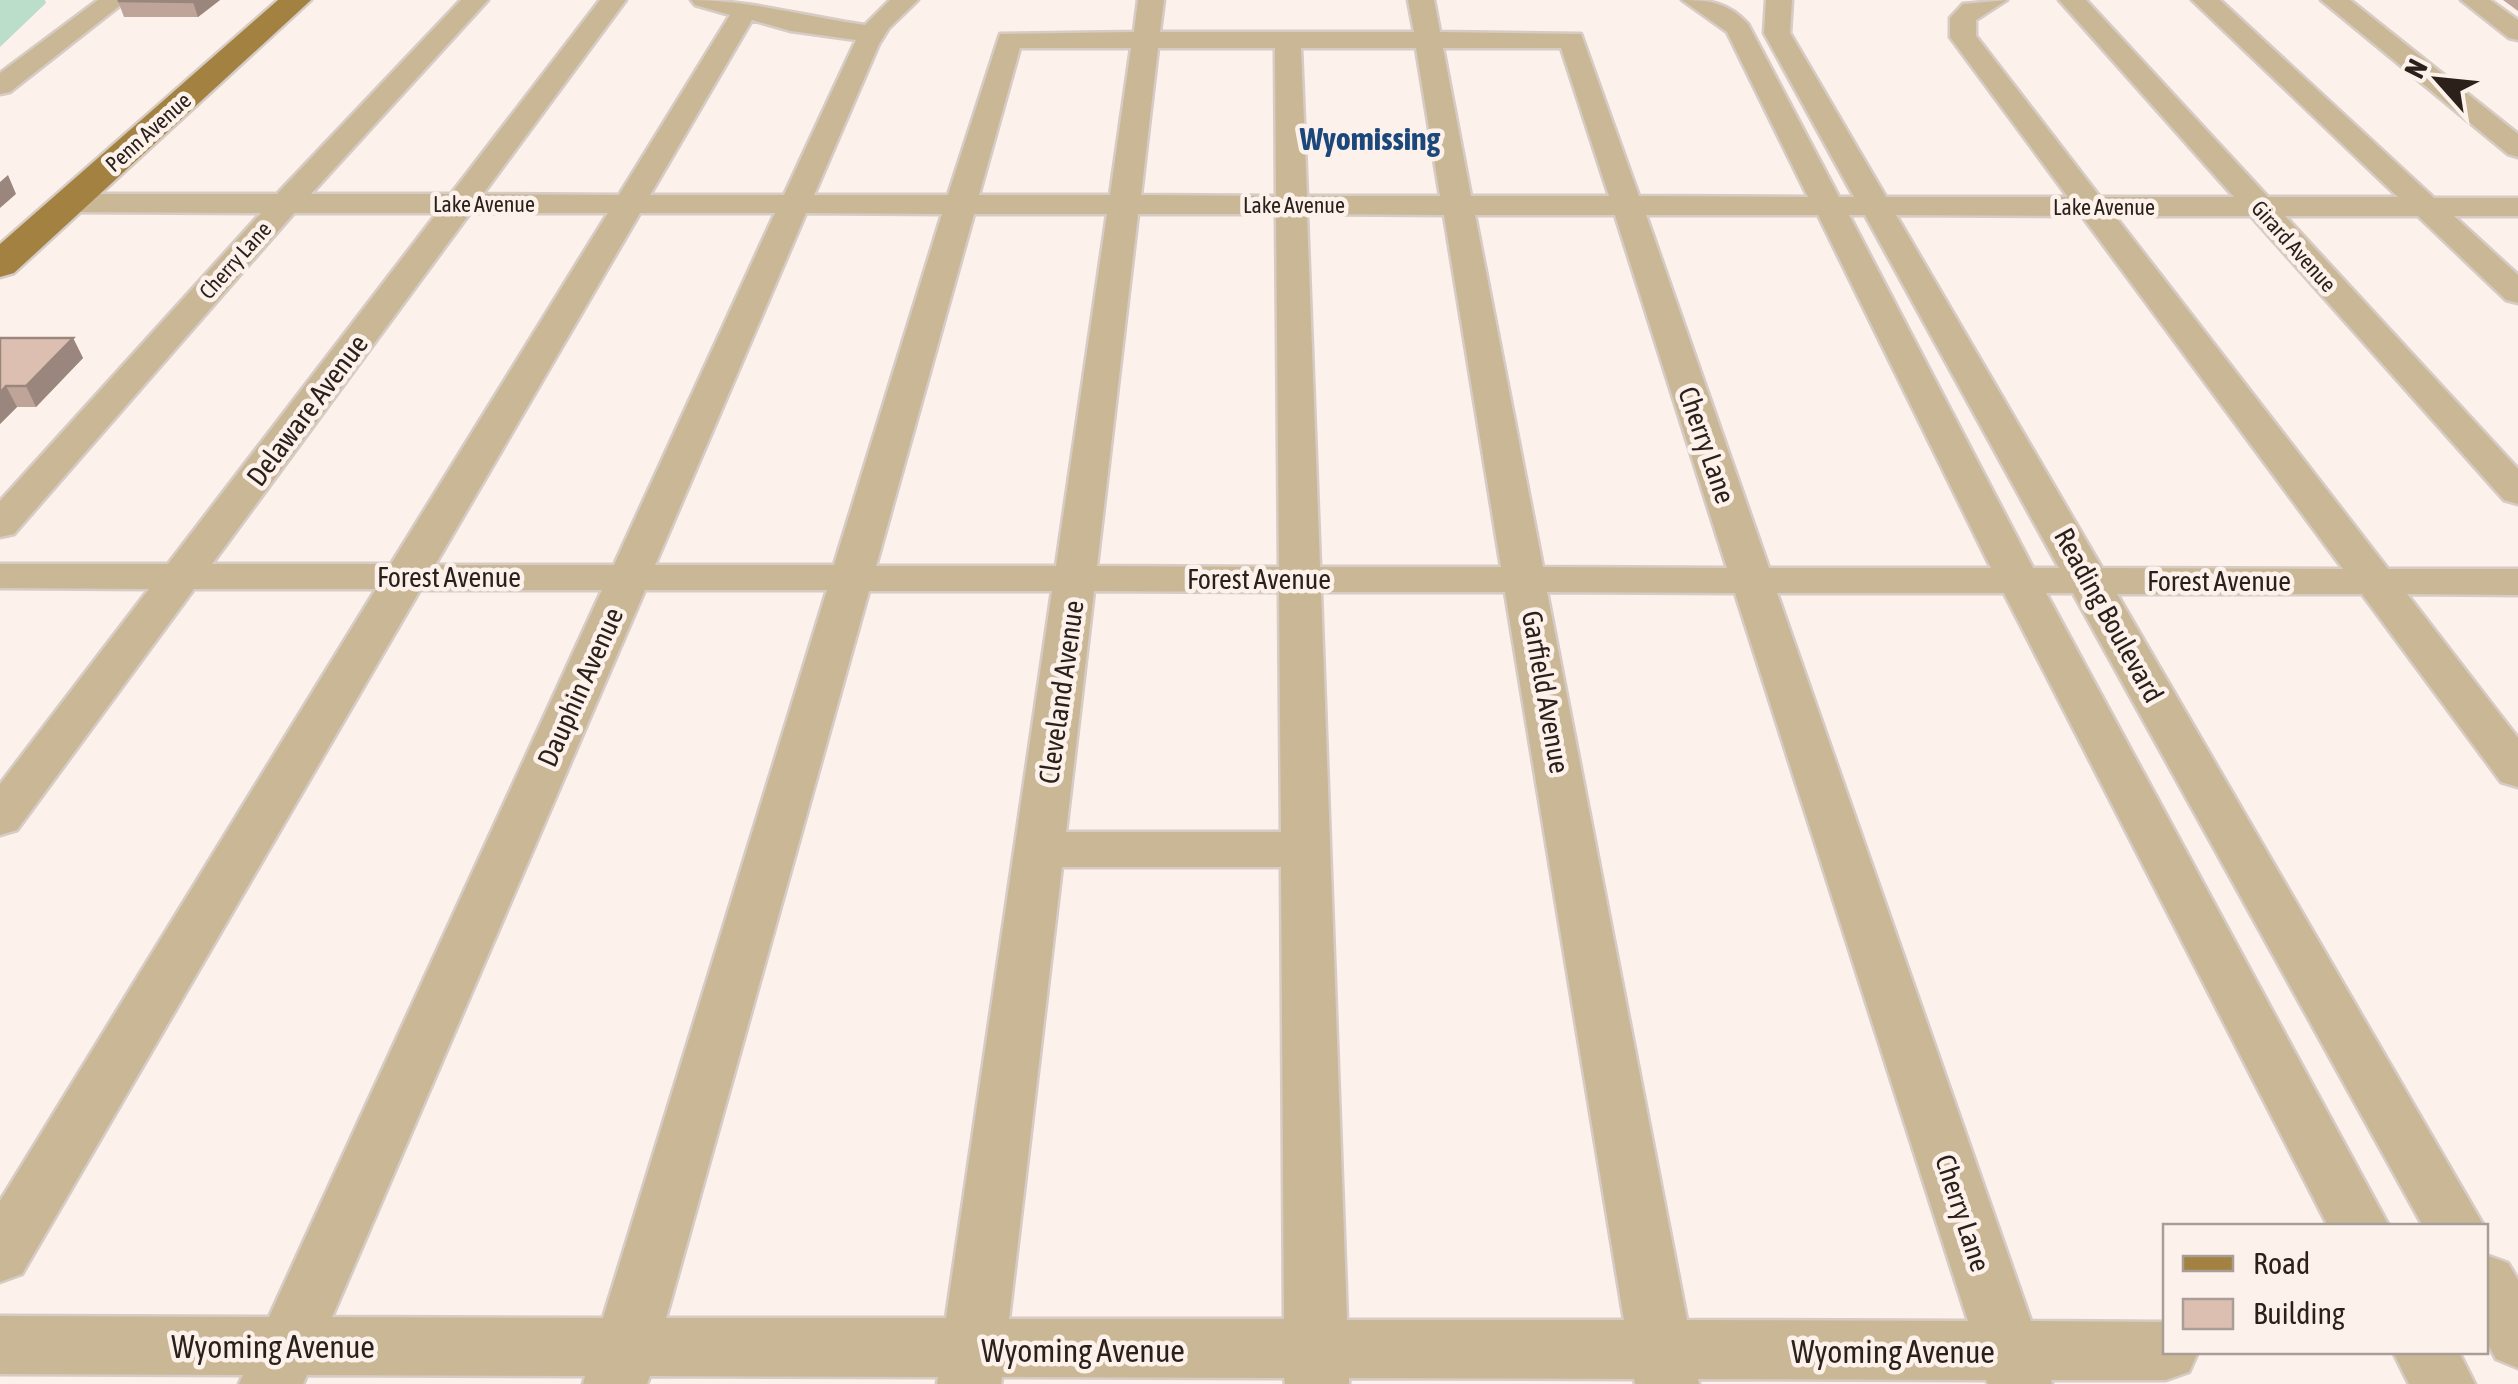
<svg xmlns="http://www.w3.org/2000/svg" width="2518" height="1384" font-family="'Asap Condensed',sans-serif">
<rect width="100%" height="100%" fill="#fdf2eb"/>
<path fill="#badec9" d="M0,0H45L46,3L0,47Z"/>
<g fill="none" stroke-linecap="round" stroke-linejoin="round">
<defs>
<g id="minor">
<path d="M98,0H127L10,92L0,94V73Z"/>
<path d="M461,0H488L311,194H451L600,0H626L483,194L619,195L730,15L695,5L691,0C750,0 807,17 865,25L890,0H918L889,28L879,44L814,195H948L1000,34L1134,32L1138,0H1164L1160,32H1414L1408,0H1434L1440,32L1581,34L1639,196L1808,197L1727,32L1682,0C1710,0 1729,3 1748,24L1839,197H1854L1764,33L1766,0H1792L1790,33L1886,197H2068L1950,37V18L1963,4L2007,0L1976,20V36L2100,197H2234L2059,0H2086L2268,197H2398L2192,0H2220L2434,198H2518V216H2454L2518,275V303L2506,300L2418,216H2285L2518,469V504L2504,500L2251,216H2115L2388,569H2518V595L2407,594L2518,738V787L2501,782L2362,594H2117L2484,1226H2423L2073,593H2046L2389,1226H2328L2004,593H1777L2031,1321L2166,1322V1352H2198L2189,1372L2166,1380H2051L2052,1384H1988L1986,1380L1698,1379L1699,1384H1635L1634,1379L1349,1378V1384H1285L1284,1378L1002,1377L1001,1384H937L938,1377L650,1376L647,1384H583L585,1376L307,1375L303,1384H239L243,1375L0,1374V1316L269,1317L602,590H420L22,1274L0,1282V1201L376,589H194L17,830L0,835V784L149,589L0,588V564H168L437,213H294L14,534L0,537V501L261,213L69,212L58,210L54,203L58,196L69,194H277ZM752,20L791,31L856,40L784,195H650ZM1020,48H1131L1110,195H979ZM1158,48H1275L1276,196L1141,195ZM1301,48H1416L1440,196H1307ZM1443,48H1561L1609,196H1471ZM470,213H608L391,564H212ZM640,213H775L614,565H435ZM806,213L942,214L834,565H655ZM974,214H1107L1056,566H876ZM1138,214H1276L1279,567L1097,566ZM1307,214L1444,215L1501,567H1320ZM1475,215H1615L1727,568L1543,567ZM1646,215H1818L1991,568H1769ZM1849,215H1865L2059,568H2033ZM1896,215L2082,216L2343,569L2102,568ZM645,590H827L603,1318L332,1317ZM869,591H1052L946,1318H666ZM1094,591L1279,592L1281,832H1066ZM1321,592H1505L1624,1320H1347ZM1547,592L1735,593L1968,1321L1687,1320ZM1062,867H1281L1284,1319H1009Z"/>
<path d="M2321,0H2350L2518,134V157L2508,154Z"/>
<path d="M2461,0H2490L2518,20V40L2509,38Z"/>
<path d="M2486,1255L2508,1263L2518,1280V1368L2496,1359L2486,1341Z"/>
<path d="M2393,1352H2459L2475,1384H2409Z"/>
</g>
<path id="major" d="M278,0H311L14,273L0,277V244Z"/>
</defs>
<use href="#minor" stroke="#d7ccc5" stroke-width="5"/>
<use href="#major" stroke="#d7ccc5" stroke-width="5"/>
<use href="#minor" fill="#c9b796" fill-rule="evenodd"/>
<use href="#major" fill="#a38241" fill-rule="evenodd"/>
</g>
<g fill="#bea499">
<path d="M120,0H220L198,17H124L118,1Z"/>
<path d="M2503,0H2518V11Z"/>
<path d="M0,338H73L83,358L36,407H17L0,424Z"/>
</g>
<g fill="#9b867d">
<path d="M195,0H220L198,17L193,2Z"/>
<path d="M8,175L16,194L0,208V182Z"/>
<path d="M73,338L83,358L36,407L26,386Z"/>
<path d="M6,386L17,407L0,424V393Z"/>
</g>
<g fill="#ddbfb2" stroke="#9b867d" stroke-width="2.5">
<path d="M120,0H195L193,2L118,1Z"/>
<path d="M0,338H73L26,386H6L0,393Z"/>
</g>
<g text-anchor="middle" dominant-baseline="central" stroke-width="9" stroke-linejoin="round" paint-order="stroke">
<g font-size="22" fill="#2b211a" stroke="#fdf2eb">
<text transform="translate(148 132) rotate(-42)">Penn Avenue</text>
<text x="484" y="204">Lake Avenue</text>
<text x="1294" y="205">Lake Avenue</text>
<text x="2104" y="207">Lake Avenue</text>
<text transform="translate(2294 246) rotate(48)">Girard Avenue</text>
<text transform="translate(235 260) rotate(-48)">Cherry Lane</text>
</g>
<g font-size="28" fill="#2b211a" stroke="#fdf2eb">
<text transform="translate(307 410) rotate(-53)">Delaware Avenue</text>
<text transform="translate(1707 445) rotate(71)">Cherry Lane</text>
<text x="449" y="577">Forest Avenue</text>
<text x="1259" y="579">Forest Avenue</text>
<text x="2219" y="581">Forest Avenue</text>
<text transform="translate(2109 615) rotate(61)">Reading Boulevard</text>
<text transform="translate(580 687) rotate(-66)">Dauphin Avenue</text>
<text transform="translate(1061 692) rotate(-82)">Cleveland Avenue</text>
<text transform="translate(1546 692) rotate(80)">Garfield Avenue</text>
<text transform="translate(1963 1213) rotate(72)">Cherry Lane</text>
</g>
<g font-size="32" font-weight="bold" fill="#1c477b" stroke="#fdf2eb">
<text x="1370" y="138">Wyomissing</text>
</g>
<g font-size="32" fill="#2b211a" stroke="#fdf2eb">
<text x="273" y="1346">Wyoming Avenue</text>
<text x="1083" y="1350">Wyoming Avenue</text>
<text x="1893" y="1351">Wyoming Avenue</text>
</g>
</g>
<rect x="2163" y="1224" width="325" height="130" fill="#fdf2eb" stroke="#a99e97" stroke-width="2.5"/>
<rect x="2183" y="1256" width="50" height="15" fill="#a38241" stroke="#a99e97" stroke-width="2.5"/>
<text x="2253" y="1274" font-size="30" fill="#2b211a">Road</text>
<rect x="2183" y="1299" width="50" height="30" fill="#ddbfb2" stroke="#a99e97" stroke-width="2.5"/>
<text x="2253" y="1324" font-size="30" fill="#2b211a">Building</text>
<g transform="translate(2438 80) rotate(297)" stroke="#fdf2eb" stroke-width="8" paint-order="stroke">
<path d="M0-8L18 38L0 25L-18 38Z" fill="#2b211a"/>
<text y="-15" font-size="28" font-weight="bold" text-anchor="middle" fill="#2b211a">N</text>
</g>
</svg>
